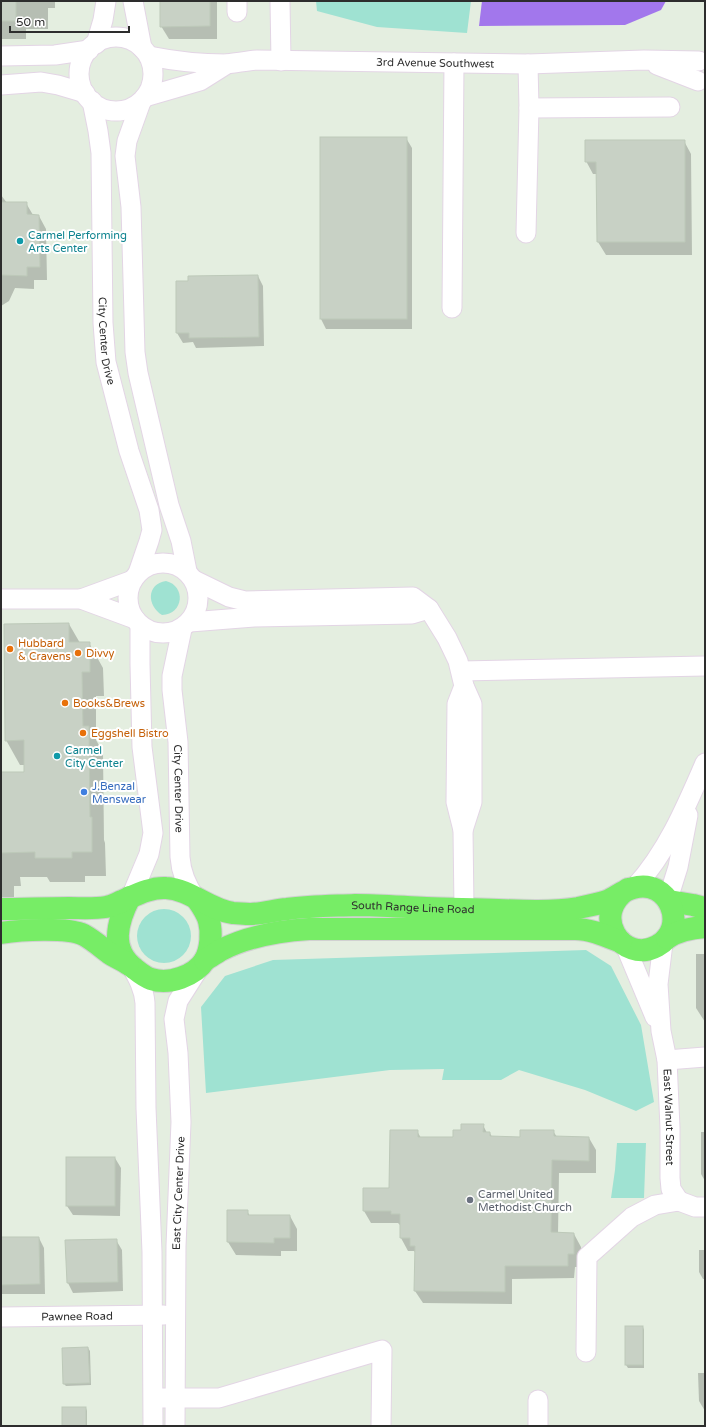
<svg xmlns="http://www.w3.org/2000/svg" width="706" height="1427" font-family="'Varela Round',sans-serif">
<rect width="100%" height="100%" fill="#e4eee0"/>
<g fill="#9fe2d2">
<path d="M316,1H471L467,33L377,27L317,11Z"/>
<path d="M166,581C186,586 184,614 162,615C147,606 146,584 166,581Z"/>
<circle cx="164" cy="936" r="27"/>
<path d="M586,950L611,966L641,1025L654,1102L636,1111L585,1090L519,1070L501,1080H442L444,1069L390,1070L206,1093L201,1007L225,976L273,960Z"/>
<path d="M617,1143H646L644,1198H611L615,1170Z"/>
</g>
<path fill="#a277ec" d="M482,1H666L661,10L625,25L479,26Z"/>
<g fill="#0003">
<path d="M1,1H55V8H48V29H26V39H1Z"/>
<path d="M161,1H217V39H169L161,26Z"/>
<path d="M406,138L412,148V329H326L321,319Z"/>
<path d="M684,141L691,154L692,255H606L598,242V174H593L586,161Z"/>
<path d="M1,195L7,203H26L33,215L39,216L46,229L47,280H34V289L15,288L9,301L1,306Z"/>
<path d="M258,276L263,286L264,346L196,348L193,342L183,343L177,333Z"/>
<path d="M69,624L80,643H89L103,668L104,696H96V740L103,752L104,840L105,843L106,876H85V882H50L47,877H20L21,886H14V903H1V773H25V765H20L6,740Z"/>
<path d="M696,954H705V1022L696,1008Z"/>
<path d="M483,1125L487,1133H490L492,1137L521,1138L553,1131L557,1137L589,1138L596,1150V1173H559L558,1234H574L581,1247V1267H575L574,1278L512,1279V1304L423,1303L415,1291L416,1254L414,1251H408L401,1238V1226L398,1223H371L364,1211L390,1189L417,1131L421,1138H454L462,1131Z"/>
<path d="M701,1132H705V1181L701,1174Z"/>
<path d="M115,1158L121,1168L120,1216L73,1215L67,1206Z"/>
<path d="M228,1211H247L250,1216H290L297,1229V1251H281V1256L236,1255L228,1242Z"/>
<path d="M1,1238H39L44,1248L45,1294H1Z"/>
<path d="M116,1240L122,1250L123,1291L73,1293L68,1283Z"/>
<path d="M699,1250H705V1279H703L699,1272Z"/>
<path d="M626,1327H643L644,1330V1368H628L626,1365Z"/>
<path d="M88,1348L90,1351L91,1385L66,1386L64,1384Z"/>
<path d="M698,1373H705V1411L699,1401Z"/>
<path d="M86,1408L87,1411V1426H63Z"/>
</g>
<g fill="#c8d1c5" stroke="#bdc9b9">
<rect x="1" y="1" width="15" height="20"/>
<path d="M160,1H210V26L160,27Z"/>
<rect x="320" y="137" width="87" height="182"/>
<path d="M585,140H685V242H597L596,162H585Z"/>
<path d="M1,202H27V214L39,215L40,267H27V276L1,275Z"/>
<path d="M258,275L259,337L189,338V333H176V281H188V276Z"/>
<path d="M69,623V642H90V672H82L83,726H89L90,817H92V852H72V858H35V852L1,853V772H24V740L5,741L4,624Z"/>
<path d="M461,1124H484L483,1132H490V1136L520,1137V1130H554V1136L589,1137V1161L552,1160L551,1232L574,1233V1254H568V1266H505V1292L414,1291L415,1246H410V1238H400V1214H391V1211H363V1188H389L390,1130H418V1137H453V1130H461Z"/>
<rect x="66" y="1157" width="49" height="49"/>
<path d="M227,1210H248V1215H290V1238H274V1243L227,1242Z"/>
<path d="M1,1237H39L40,1284L1,1285Z"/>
<path d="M117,1239L118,1282L67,1283L65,1240Z"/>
<rect x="625" y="1326" width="18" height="39"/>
<path d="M88,1347L90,1383L63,1384L62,1348Z"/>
<rect x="62" y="1407" width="24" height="19"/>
</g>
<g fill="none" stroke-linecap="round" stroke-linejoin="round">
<defs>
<g id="minor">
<path d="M133,1L142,48"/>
<path d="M237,1V12"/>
<path d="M280,1L281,61"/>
<circle cx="116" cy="74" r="37"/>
<path d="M96,44L103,20L106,1"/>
<path d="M1,56L55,55L89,50"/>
<path id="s1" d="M149,56C174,61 200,64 226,64C236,63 246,61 257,60L528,64L644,60L699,61"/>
<path d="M528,64L529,108L670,107"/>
<path d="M657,65L698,81"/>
<path d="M1,85L41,82L58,85L85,93"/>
<path d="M145,97L200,81L227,64"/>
<path id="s2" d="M92,101L98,131L101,153L103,323L106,362L129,451L149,510L152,530L149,541L138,573"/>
<path d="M141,102L127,141L125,156L131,207L135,352L138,373L169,505L181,541L187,571"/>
<path d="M526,233L529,108"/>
<path d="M452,308L454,63"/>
<circle cx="163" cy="598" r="35"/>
<path d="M194,580L229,597L245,601L413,597L429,609L447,638L458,661L464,686L472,704V802L463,830"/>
<path d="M1,599H81L135,619"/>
<path d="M81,599L133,580"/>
<path d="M190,622L254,617L412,614L429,609"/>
<path id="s3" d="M182,629L172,676V690L178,742L180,857C181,873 186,885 196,899"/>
<path d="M461,671L705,666"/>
<path d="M635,887C667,852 686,807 705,763"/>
<path d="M131,897L149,854L153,833L142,747L140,664V625"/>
<path d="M668,899L678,867L688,815"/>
<path d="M464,909L463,830L456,802L457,704L464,686"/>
<path id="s4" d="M663,943L658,984L661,1031L667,1060L670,1128V1178L671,1189L679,1201"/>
<path d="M625,945L655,1017"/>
<path d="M131,966C138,978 144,989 145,1003L146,1108L152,1252L153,1426"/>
<path d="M667,1060L705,1057"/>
<path d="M679,1201L695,1207H705"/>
<path id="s5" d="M1,1317L164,1315"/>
<path d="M586,1352L587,1257L632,1217L655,1205L679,1201"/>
<path d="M162,1398H219L382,1350L381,1426"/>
<path d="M538,1400V1426"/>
<path id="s6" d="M175,1426L176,1246L181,1122L178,1053L174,1019L178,1001L199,968"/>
</g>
<g id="major">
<path d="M130,897C117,922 109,950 135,969C140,973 145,977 151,979C169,985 195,976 205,960C211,949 212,932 209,921C207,913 202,906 197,899"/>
<path d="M669,901L693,905L705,908"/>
<path id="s7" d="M1,909C24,909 46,908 69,908C81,908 94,909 106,907C112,906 117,903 122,901C136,895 151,887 166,888C190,889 209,910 233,913C238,913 244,914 250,914C262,914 275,910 287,909C310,906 332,906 355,905C379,905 403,907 426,908C450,909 474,909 498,910C525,911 552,912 578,908C588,906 598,904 607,901C616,897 624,890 633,888C669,877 690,928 657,946C622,965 589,914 628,889"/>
<path d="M1,933C20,930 67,927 84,935C93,940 101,947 109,953C115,957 122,960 128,964"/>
<path d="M667,938C679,930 691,928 705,927"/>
<path d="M205,960C210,957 216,953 221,950C248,936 279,931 309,929H575C591,929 606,936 621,942"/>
</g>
</defs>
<use href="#minor" stroke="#e3d5e5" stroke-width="21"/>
<use href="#major" stroke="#d1d1d1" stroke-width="24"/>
<use href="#minor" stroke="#fff" stroke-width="19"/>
<use href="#major" stroke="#77ed66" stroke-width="22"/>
</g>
<g fill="#0f9aa8" stroke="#fff" stroke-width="1.5">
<circle cx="20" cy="241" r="4"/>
<circle cx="57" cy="756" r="4"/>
</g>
<g fill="#e8710a" stroke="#fff" stroke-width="1.5">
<circle cx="10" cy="649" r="4"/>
<circle cx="78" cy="653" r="4"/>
<circle cx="65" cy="703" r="4"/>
<circle cx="83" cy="733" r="4"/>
</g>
<circle fill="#3f7fe0" stroke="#fff" stroke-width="1.5" cx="84" cy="792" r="4"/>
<circle fill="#6b7280" stroke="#fff" stroke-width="1.5" cx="470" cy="1200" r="4"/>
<g text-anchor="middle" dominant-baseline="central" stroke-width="4" stroke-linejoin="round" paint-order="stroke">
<g font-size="11" fill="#2d2d2d" stroke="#fff">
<text stroke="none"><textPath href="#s1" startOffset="287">3rd Avenue Southwest</textPath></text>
<text stroke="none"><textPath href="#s2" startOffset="241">City Center Drive</textPath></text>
<text stroke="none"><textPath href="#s3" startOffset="161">City Center Drive</textPath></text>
<text stroke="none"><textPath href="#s7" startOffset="421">South Range Line Road</textPath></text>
<text stroke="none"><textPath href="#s4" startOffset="175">East Walnut Street</textPath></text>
<text stroke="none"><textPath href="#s6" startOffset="233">East City Center Drive</textPath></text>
<text stroke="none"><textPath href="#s5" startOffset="76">Pawnee Road</textPath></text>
</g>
<g font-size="11" fill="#0d838f" stroke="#fff" text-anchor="start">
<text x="28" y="235">Carmel Performing<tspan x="28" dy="13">Arts Center</tspan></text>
<text x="65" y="750">Carmel<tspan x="65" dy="13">City Center</tspan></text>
</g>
<g font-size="11" fill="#c56008" stroke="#fff" text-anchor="start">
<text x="18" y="643">Hubbard<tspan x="18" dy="13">&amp; Cravens</tspan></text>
<text x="86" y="653">Divvy</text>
<text x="73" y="703">Books&amp;Brews</text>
<text x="91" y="733">Eggshell Bistro</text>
</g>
<g font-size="11" fill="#366cbe" stroke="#fff" text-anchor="start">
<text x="92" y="786">J.Benzal<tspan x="92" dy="13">Menswear</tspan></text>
</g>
<g font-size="11" fill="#5b616d" stroke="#fff" text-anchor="start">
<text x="478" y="1194">Carmel United<tspan x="478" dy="13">Methodist Church</tspan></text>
</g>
</g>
<rect width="706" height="1427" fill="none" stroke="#2d2d2d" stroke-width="4"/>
<path d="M10 26v6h119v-6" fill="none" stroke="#2d2d2d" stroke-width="2"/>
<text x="16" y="26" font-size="12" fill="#2d2d2d" stroke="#ffffff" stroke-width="3" paint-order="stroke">50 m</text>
</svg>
